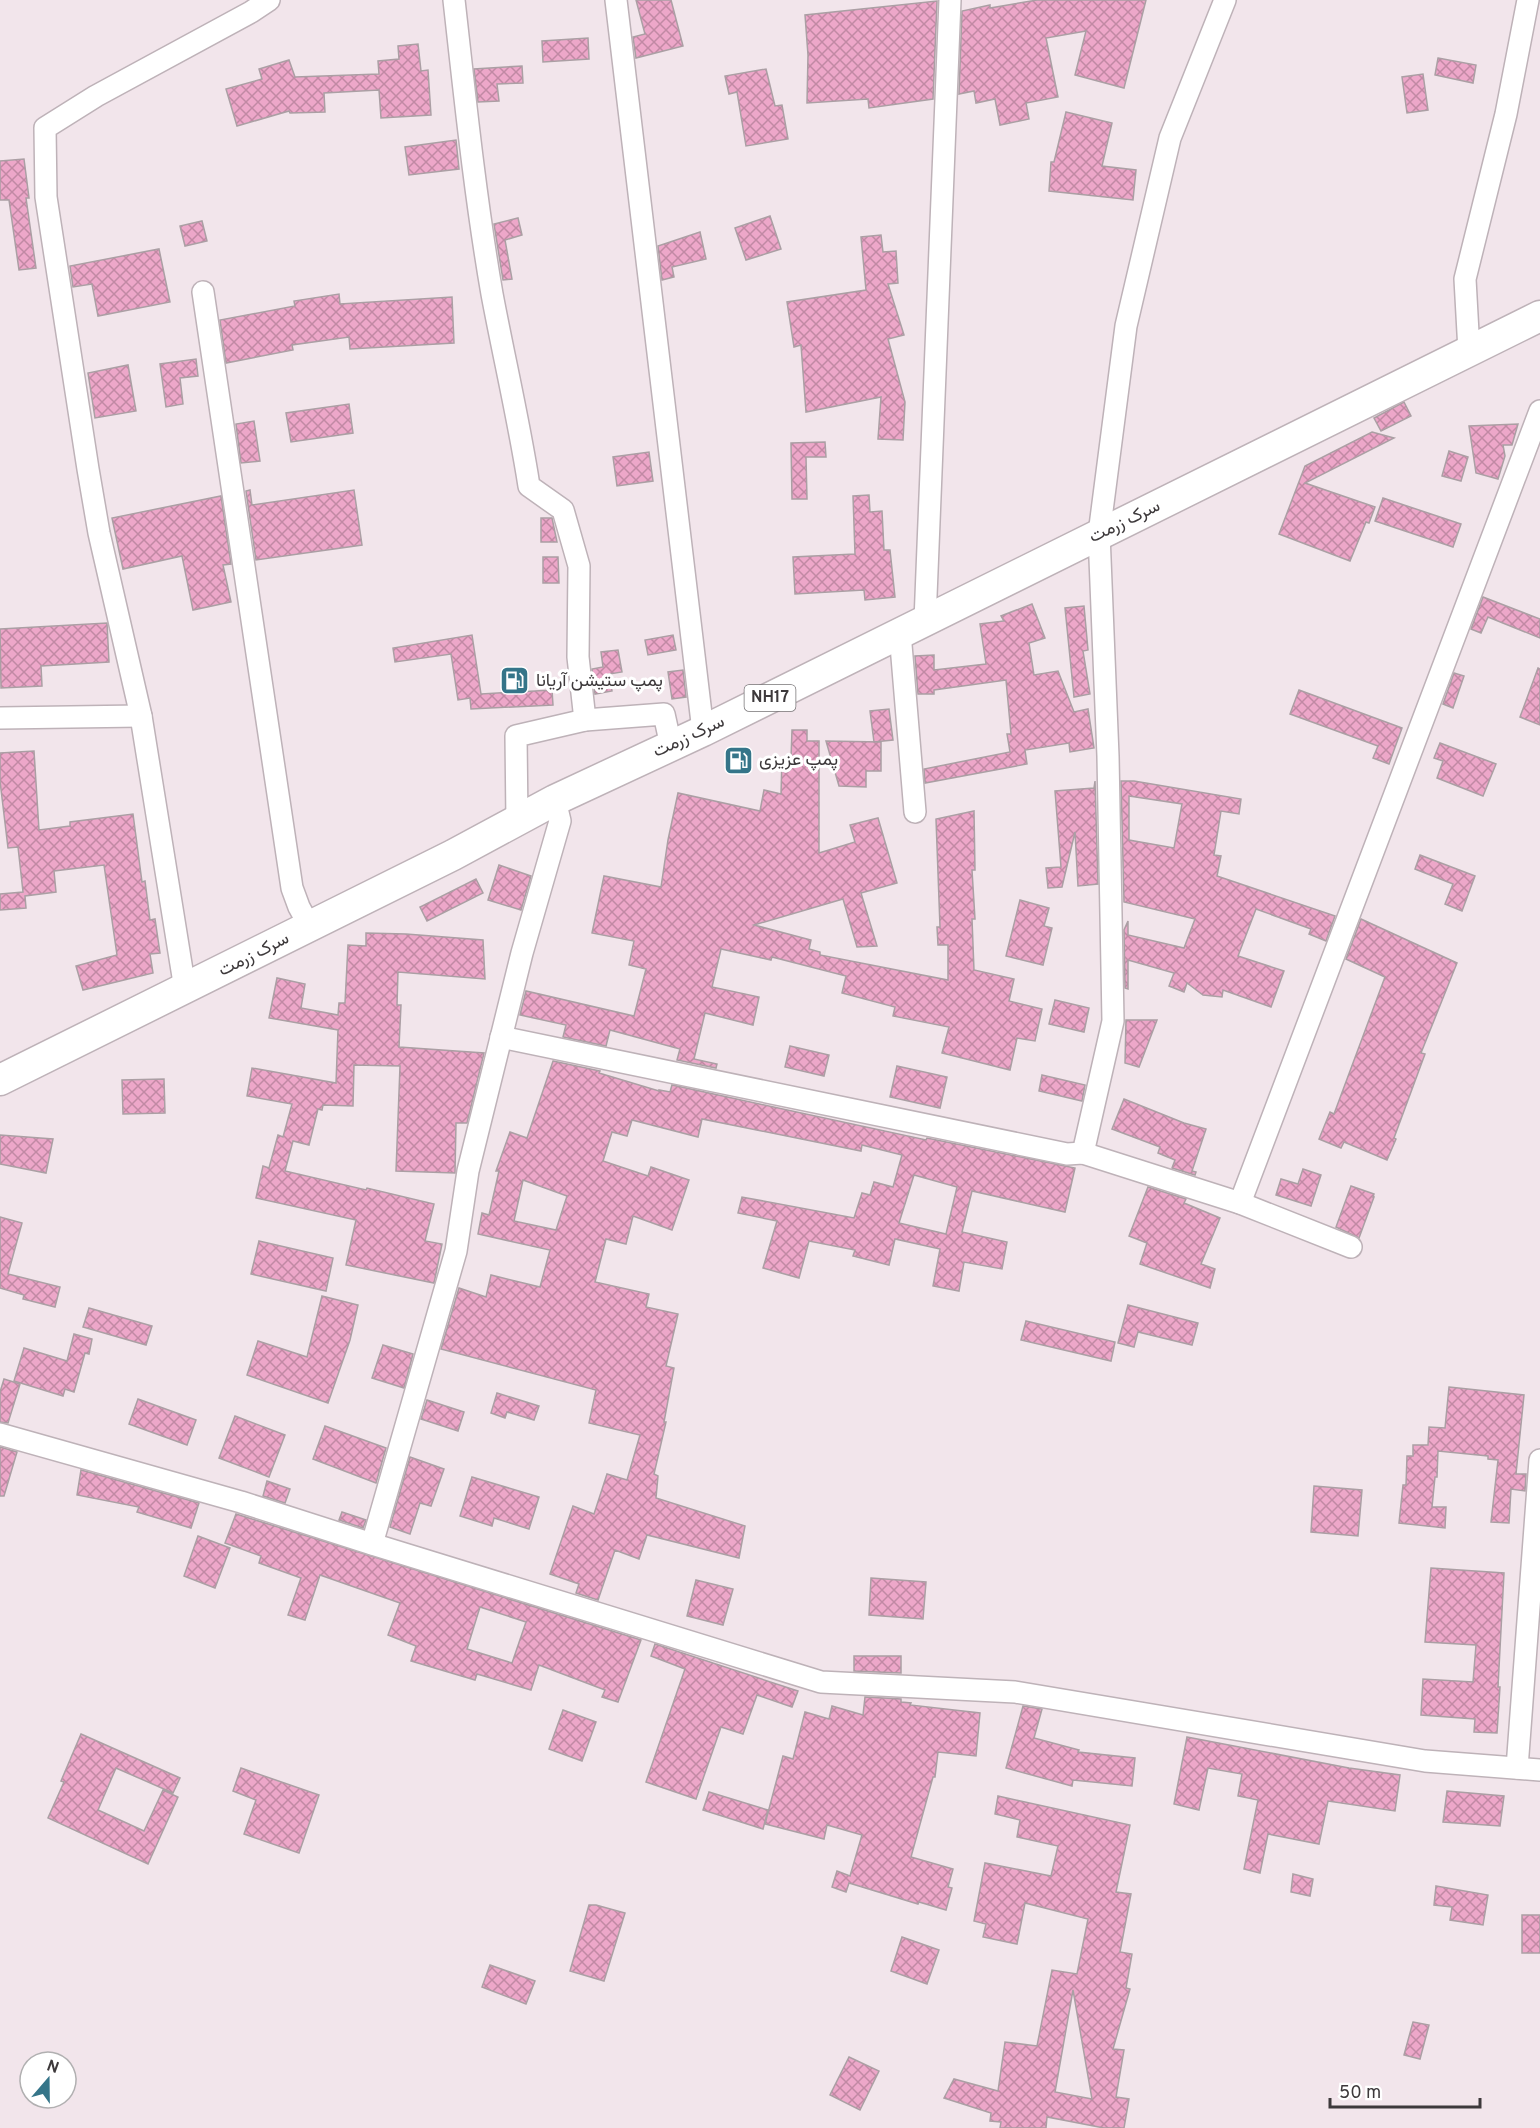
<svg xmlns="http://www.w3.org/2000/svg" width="1540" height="2128" font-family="Overpass,Vazirmatn,sans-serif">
<defs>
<pattern id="building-cross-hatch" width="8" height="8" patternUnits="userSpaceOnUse" patternTransform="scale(1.5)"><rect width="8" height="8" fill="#eda7c9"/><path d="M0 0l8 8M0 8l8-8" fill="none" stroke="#c189a4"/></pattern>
</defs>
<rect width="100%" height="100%" fill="#f2e5eb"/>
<g fill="url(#building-cross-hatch)" stroke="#ab9fa4" stroke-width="1.5" fill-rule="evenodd">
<path d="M636,0H671L683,46L636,58L633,37L645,34Z"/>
<path d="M1037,0H1146L1124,88L1075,75L1086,31L1046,38L1058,97L1026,103L1029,119L1000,125L995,99L976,103L974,91L959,94L962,11L990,5V8Z"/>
<path d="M937,1L933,99L869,108L868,99L807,103L808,55L805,15Z"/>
<path d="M588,38L589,59L543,62L542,41Z"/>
<path d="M418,44L421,71L428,70L431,115L381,118L379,90L324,93L325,112L290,113L289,111L237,126L226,89L262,79L259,69L289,60L295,77L379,74L378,61L399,59L398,46Z"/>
<path d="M1438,58L1476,65L1473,83L1435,75Z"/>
<path d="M522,66L523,83L497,84L499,101L478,102L474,69Z"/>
<path d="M766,69L775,106L782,105L788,139L746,146L737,92L729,94L725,76Z"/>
<path d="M1423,74L1428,110L1407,113L1402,77Z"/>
<path d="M1066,112L1112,123L1102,166L1136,170L1133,200L1049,191L1051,162H1054Z"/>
<path d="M456,140L459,169L409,175L405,147Z"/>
<path d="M24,159L29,198H26L36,268L19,270L9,200H0V161Z"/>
<path d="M770,216L781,249L746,260L735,228Z"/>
<path d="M518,218L522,235L505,240L512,279L503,280L494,224Z"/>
<path d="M202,221L207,241L185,246L180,226Z"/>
<path d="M700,232L706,259L672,267L674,277L662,280L658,246Z"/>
<path d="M881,235L883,252L896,251L898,283L888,284L904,335L888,339L905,402L903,440L878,439L881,397L806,412L801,345L794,347L787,302L866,290L861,237Z"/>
<path d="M159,249L170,302L98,316L92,284L73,287L70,266Z"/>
<path d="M339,294L340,304L452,297L454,343L350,349L349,337L292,345L293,350L226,363L220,320L295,306L294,301Z"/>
<path d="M196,359L198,376L180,378L183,404L166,407L160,364Z"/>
<path d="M128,365L136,411L95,418L88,373Z"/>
<path d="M1404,402L1411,416L1381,431L1374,418Z"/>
<path d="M349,404L353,433L291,442L286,413Z"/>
<path d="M254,421L260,461L241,463L236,424Z"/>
<path d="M1518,424L1512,445H1503L1505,456L1498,479L1476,473L1469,426Z"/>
<path d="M1372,432L1394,438L1305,483L1375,507L1369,523L1366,522L1350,561L1279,534L1305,466Z"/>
<path d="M825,442L826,457H806L807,499H792L791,443Z"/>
<path d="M1449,451L1468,457L1461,481L1442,476Z"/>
<path d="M649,452L653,481L617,486L613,457Z"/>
<path d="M250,490L252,505L354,490L362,545L256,560L246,491Z"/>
<path d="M869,495L870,512L882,511L884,550H890L895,597L865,600L864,590L795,594L793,557L855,554L853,496Z"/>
<path d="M221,496L231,564L223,565L231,602L193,610L182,556L123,569L112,518Z"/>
<path d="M1383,498L1461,524L1453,547L1375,521Z"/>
<path d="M541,518H552L557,542H541Z"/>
<path d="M543,557H558L559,583H543Z"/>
<path d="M1483,597L1540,619V638L1488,617L1481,633L1471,629Z"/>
<path d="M1032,604L1045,638L1029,643L1034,675L1058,671L1074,712L1088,709L1094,748L1070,752L1069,743L1025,750L1027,764L925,783L924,769L1010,752L1007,734H1011L1006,680L934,690V694H918L915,656L934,655V670L986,664L980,624L1004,621L1001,616Z"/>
<path d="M1084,606L1088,650L1083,651L1090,694L1074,697L1065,608Z"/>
<path d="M107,623L109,662L41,666L42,686L1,688L0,629Z"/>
<path d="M472,635L481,694L552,690L553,705L471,709L470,698L458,700L451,654L395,662L393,648Z"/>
<path d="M673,635L676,650L648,655L645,640Z"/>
<path d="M618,650L622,672L609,674L612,691L595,694L592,669L603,667L601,652Z"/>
<path d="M1538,668L1540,669V725L1520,717Z"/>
<path d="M683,670L686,697L672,699L668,672Z"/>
<path d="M1454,673L1464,676L1453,708L1443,704Z"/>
<path d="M1299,690L1402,728L1389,764L1373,758L1378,746L1290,714Z"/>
<path d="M889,709L893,740L874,742L870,711Z"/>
<path d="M792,730H807V741H819V853L855,842L850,825L878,818L897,883L861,893L877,946L857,947L843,899L754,925L811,940L809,949L820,952V955L948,980V945H938L937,927H940L936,819L974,811L975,870H972L975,919H972L974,970L1014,979L1009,1001L1042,1009L1035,1041L1017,1038L1010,1070L942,1053L949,1027L893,1016L895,1007L842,993L846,976L772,957L771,960L721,949L712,987L759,997L753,1025L705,1013L694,1059L717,1064L716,1068L677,1060L680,1049L610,1030L606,1046L563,1037L566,1025L520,1015L526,991L634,1016L646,969L629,965L634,941L592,933L604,876L661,887L668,840L678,793L760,811L764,790L781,794L782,758H791Z"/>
<path d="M826,741L881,742V771H866V787L839,786Z"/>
<path d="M1440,743L1496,764L1483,796L1437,778L1443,761L1434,758Z"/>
<path d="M34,751L39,830L70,826V822L133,814L142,882L145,881L150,920L155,919L160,953L150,954L153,973L83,990L76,966L117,955L104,865L54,871L56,892L25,896L26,908L0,910V894L23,892L18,847L8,848L0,781V753Z"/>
<path d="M1095,781L1098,884L1078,886L1075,832L1062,887L1048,888L1046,868L1061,867L1055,791L1094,788Z"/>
<path d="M1121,781H1134L1241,799L1239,814L1221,811L1214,855L1221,856L1217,876L1335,916L1326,941L1309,934L1311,929L1256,909L1238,956L1284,971L1271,1007L1223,990L1222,997L1203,995L1187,983L1184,992L1169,986L1174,973L1128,960V989L1125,988L1124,930L1128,921V935L1184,948L1195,919L1124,902ZM1129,796L1182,804L1174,848L1129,840Z"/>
<path d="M1420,855L1475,876L1462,911L1445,904L1453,884L1415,869Z"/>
<path d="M499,865L531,876L521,910L488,900Z"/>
<path d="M476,879L483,893L427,921L420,907Z"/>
<path d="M1020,900L1049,908L1044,926L1052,928L1043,965L1006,956Z"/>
<path d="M1361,919L1457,963L1421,1053L1425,1054L1394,1138L1396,1139L1387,1160L1344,1142L1341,1148L1319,1139L1330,1112L1334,1114L1385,977L1346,959Z"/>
<path d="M366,933L406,934L483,940L485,979L398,972L397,1005H401L399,1047L484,1053L467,1123H456L455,1173L396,1171L400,1066L354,1065L353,1106L323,1105L322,1110L318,1109L309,1145L293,1141L285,1171L366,1190L367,1188L434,1204L425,1241L442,1244L434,1283L346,1265L356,1220L256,1198L263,1166L269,1168L278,1135L283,1137L292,1104L247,1096L252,1068L336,1083L338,1030L269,1018L277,978L305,984L301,1008L338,1015L339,1003H345L348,945L366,946Z"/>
<path d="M1055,1000L1089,1008L1084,1032L1049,1024Z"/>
<path d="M1126,1020H1157L1139,1067L1125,1063Z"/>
<path d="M790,1046L829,1055L824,1076L785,1067Z"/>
<path d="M553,1061L600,1071L599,1073L659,1091V1090L670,1092L672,1085L926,1140L927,1138L1075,1168L1065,1212L972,1191L962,1232L1007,1242L1002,1269L964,1262L959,1291L933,1286L940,1249L895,1239L889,1265L853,1256L855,1250L809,1241L799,1278L763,1268L777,1221L738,1213L742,1197L854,1218L862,1193L870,1195L874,1182L893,1187L902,1155L862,1145L861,1151L702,1119L698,1137L632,1120L627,1136L612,1132L603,1161L648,1176L651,1167L689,1180L672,1230L633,1216L626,1244L606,1239L595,1282L649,1294L646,1307L678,1314L666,1366L674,1368L664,1422H666L654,1474L658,1476L656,1498L745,1526L739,1558L647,1535L639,1559L615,1550L598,1600L576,1593L579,1584L550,1574L573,1506L594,1514L607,1474L627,1480L640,1435L589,1423L596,1390L441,1349L459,1288L486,1297L491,1275L540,1287L550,1250L478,1234L482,1213L489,1215L499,1171H496L510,1132L527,1138ZM914,1175L957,1187L946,1234L899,1223ZM523,1180L567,1196L556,1230L514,1221Z"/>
<path d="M897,1066L947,1077L940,1108L890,1097Z"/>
<path d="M1042,1075L1085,1085L1082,1101L1039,1091Z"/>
<path d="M164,1079L165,1113L123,1114L122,1080Z"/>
<path d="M1124,1099L1184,1123L1206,1129L1192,1171L1196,1172L1195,1175L1172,1168L1175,1160L1158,1153L1160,1147L1112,1129Z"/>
<path d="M0,1135L53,1139L46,1173L0,1164Z"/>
<path d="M1303,1169L1321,1175L1311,1206L1276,1195L1281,1179L1298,1184Z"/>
<path d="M1351,1186L1374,1194L1373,1197H1374L1359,1238L1336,1227Z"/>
<path d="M1148,1187L1186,1199L1184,1203L1220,1218L1201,1264L1215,1269L1210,1288L1140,1264L1147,1243L1129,1236Z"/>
<path d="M0,1217L22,1223L8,1274L60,1287L55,1307L23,1299L24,1295L0,1288Z"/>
<path d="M259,1241L333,1258L326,1291L251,1274Z"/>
<path d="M322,1296L358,1305L350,1340L328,1403L247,1375L258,1341L307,1357Z"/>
<path d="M1128,1305L1198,1323L1192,1345L1138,1332L1134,1347L1118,1343Z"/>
<path d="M89,1308L152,1326L146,1345L83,1327Z"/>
<path d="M1026,1321L1115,1342L1111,1361L1021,1340Z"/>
<path d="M74,1334L92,1339L89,1354L85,1353L74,1392L65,1389L63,1396L14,1381L24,1348L67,1361Z"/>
<path d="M383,1345L413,1354L404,1388L372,1378Z"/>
<path d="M4,1379L20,1384L8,1423L0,1422V1392Z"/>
<path d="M1449,1387L1524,1395L1516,1474H1526L1525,1491L1511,1489L1509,1523L1491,1522L1498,1460L1488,1459V1456L1438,1451L1437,1477H1435L1432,1507H1446L1445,1528L1399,1523L1403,1485H1406L1407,1456H1413V1445H1428L1429,1427L1445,1428Z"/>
<path d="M497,1393L539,1406L534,1420L507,1412L505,1418L491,1413Z"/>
<path d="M138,1399L196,1420L187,1445L129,1424Z"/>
<path d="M427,1400L464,1412L458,1431L421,1419Z"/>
<path d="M235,1416L285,1435L269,1477L219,1458Z"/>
<path d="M325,1426L386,1448L376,1483L313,1459Z"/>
<path d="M0,1447L17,1452L4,1496H0Z"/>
<path d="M410,1457L444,1469L431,1506L420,1503L410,1534L390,1527Z"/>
<path d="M81,1470L199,1503L191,1528L137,1512L139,1507L77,1495Z"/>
<path d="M472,1477L539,1497L529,1529L494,1518L492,1526L460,1516Z"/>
<path d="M267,1481L290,1489L285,1503L263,1496Z"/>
<path d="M1314,1486L1362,1490L1358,1536L1311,1532Z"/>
<path d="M342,1512L366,1520L363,1528L339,1520Z"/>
<path d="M236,1514L641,1640L618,1702L602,1697L605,1690L539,1665L531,1690L477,1674L475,1680L411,1661L416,1646L388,1635L400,1603L320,1575L305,1620L288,1615L301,1578L259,1563L261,1556L225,1543ZM480,1607L526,1622L512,1663L467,1649Z"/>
<path d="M198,1536L230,1548L215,1588L184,1576Z"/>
<path d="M1431,1568L1504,1573L1498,1687H1500L1497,1733L1474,1732L1475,1719L1421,1715L1423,1679L1473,1682L1476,1645L1425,1642Z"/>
<path d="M871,1578L926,1582L923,1619L869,1615Z"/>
<path d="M696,1580L733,1589L723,1625L687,1616Z"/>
<path d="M655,1644L798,1691L792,1707L757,1695L743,1734L721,1727L696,1799L646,1782L685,1669L651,1656Z"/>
<path d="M854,1656H901V1673L854,1671Z"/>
<path d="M865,1697L901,1699V1702L911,1703L910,1705L980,1713L976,1756L938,1752L935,1777H933L911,1857L953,1869L948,1887L952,1888L946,1910L919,1902L918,1904L849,1883L846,1892L832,1887L837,1871L850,1876L862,1835L827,1825L824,1839L765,1824L783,1756L793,1759L805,1712L829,1719L832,1706L863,1715Z"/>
<path d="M1023,1706L1042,1709L1034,1738L1079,1750L1078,1752L1135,1758L1132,1786L1073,1780L1072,1786L1006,1768Z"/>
<path d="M563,1710L596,1722L582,1761L549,1749Z"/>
<path d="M81,1734L180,1778L173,1793L116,1768L98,1810L144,1831L163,1790L178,1797L148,1864L48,1818L64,1782L61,1781Z"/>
<path d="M1187,1737L1349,1768L1400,1775L1395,1811L1328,1801L1319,1844L1268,1834L1260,1873L1244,1869L1258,1800L1238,1796L1242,1774L1208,1768L1199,1810L1174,1804Z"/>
<path d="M241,1768L319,1795L299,1853L244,1834L256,1800L233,1791Z"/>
<path d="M1447,1791L1504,1796L1500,1826L1443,1822Z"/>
<path d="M709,1792L768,1810L763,1829L703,1810Z"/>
<path d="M998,1796L1130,1825L1116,1892L1131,1894L1120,1952L1132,1954L1126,1988L1130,1989L1113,2049L1124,2050L1116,2097L1129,2099L1124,2128H1104L1047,2117L1046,2128H1000L1001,2122L990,2121L991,2113L944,2098L954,2079L998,2091L1005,2042L1037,2046L1052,1970L1077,1974L1088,1919L1025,1903L1017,1944L983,1937L986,1924L974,1921L985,1863L1051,1876L1058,1846L1017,1837L1020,1820L995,1814ZM1073,1990L1092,2099L1055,2092Z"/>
<path d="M1293,1874L1313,1879L1310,1896L1291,1892Z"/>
<path d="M1436,1886L1488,1895L1483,1925L1450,1920L1452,1907L1434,1905Z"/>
<path d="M589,1905H596L625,1913L604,1981L570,1971Z"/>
<rect x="1522" y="1915" width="18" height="38"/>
<path d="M902,1937L939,1950L927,1984L891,1971Z"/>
<path d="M490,1965L535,1981L526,2004L482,1987Z"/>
<path d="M1413,2022L1429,2025L1420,2059L1404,2055Z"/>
<path d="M849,2057L879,2071L860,2110L830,2095Z"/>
</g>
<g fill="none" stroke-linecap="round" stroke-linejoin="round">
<defs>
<g id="minor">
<path d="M454,0C465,98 475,196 492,294C504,358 519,421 529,486L563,510L579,566L578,657L585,720"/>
<path d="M616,0L703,731"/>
<path d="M203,292L292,888L299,907L310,927"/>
<path d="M1469,351L1465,279L1506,114L1528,0"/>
<path d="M925,621L950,0"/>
<path d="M900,633L915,812"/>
<path d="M0,718L141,716"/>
<path d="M517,821L516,736L585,720L664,714L671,746"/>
<path d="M185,989L141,716L99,533L88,469L46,197L45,128L96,96L251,12L269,0"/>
<path d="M501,1037L1067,1154L1083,1153L1240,1203L1351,1247"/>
<path d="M1083,1153L1113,1021L1108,756L1099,534L1126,326L1170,138L1225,0"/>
<path d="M1240,1203L1540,411"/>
<path d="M0,1434L241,1502L372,1544L821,1682L1015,1692L1425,1761L1540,1770"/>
<path d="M372,1544L456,1251L468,1171L522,953L560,821L555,800"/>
<path d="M1517,1768L1540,1460"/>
</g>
<path id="highway" d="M0,1080L453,855L555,800L703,731L1540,316"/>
</defs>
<use href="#minor" stroke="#beb2b8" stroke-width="24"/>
<use href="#highway" stroke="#beb2b8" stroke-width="33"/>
<use href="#minor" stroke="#fff" stroke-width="21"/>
<use href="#highway" stroke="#fff" stroke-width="30"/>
</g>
<defs>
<symbol id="fuel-square" viewBox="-11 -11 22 22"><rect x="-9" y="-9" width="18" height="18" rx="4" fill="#357589" stroke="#fff"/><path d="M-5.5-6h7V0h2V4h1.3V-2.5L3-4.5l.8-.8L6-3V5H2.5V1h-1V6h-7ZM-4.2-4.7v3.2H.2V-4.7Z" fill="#fff"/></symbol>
</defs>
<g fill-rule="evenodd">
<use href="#fuel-square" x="498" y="664" width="33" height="33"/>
<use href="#fuel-square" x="722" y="744" width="33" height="33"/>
</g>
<g text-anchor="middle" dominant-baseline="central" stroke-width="6" stroke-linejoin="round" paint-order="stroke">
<rect fill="#fff" stroke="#777476" stroke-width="1.5" x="744.5" y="685" width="51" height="26" rx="4.5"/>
<g font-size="16" font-weight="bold" fill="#3d393b">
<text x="770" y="698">NH17</text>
</g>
<g font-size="18" fill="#3d393b" stroke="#fff">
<text transform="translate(1125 522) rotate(-26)">سرک زرمت</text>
<text transform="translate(689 737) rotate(-25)">سرک زرمت</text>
<text transform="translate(254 955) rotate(-27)">سرک زرمت</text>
</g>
<g font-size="18" fill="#3d393b" stroke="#fff" text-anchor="start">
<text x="536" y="681">پمپ ستیشن آریانا</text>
<text x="759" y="760">پمپ عزیزی</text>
</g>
</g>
<g transform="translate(48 2080) rotate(20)"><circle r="28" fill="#ffffff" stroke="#b1b0b1" stroke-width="1.5"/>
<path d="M0-4.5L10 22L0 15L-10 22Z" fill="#357589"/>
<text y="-9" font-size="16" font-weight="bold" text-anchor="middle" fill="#3d393b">N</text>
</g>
<path d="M1330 2098v9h150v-9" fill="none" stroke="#3d393b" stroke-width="3"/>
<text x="1339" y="2098" font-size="18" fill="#3d393b" stroke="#ffffff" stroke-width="4.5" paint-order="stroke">50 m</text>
</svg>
